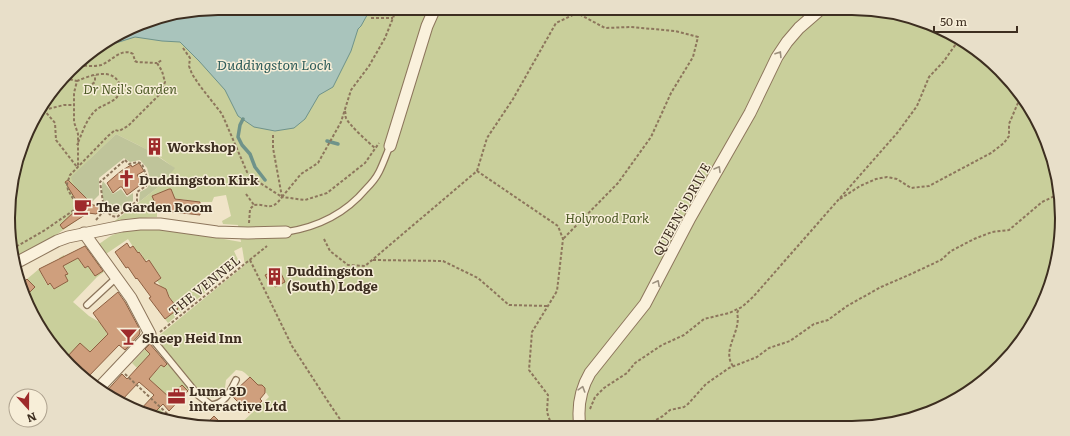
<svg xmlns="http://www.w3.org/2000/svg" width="1070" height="436" font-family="Literata,serif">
<rect width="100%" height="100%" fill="#f0e4c8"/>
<g fill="#c9cf9b">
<path d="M218,8H852L919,19L990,60L1040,125L1062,204L1051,285L1026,335L990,376L933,412L880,426L236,428L269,397L265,391V388L262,385L259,386L245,373L242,371L236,370L226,380L225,388L222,392L213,398H208L193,385L156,338L245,265L242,247L234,251L240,264L168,323L165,319L178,309L169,296L167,291L162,288L157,281L161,277L148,259L135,268L143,257L140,252L137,253L128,239L106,254L99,244C104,241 109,236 115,234C150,223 205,236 241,242L238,225L223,224L222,221L231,216L226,195L214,197L212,202H200L173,198L169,189L152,196L157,210V217L124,219L112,223L161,185L174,168C157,153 136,144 116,134L89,160L77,189L93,204L98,206L100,211L96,214L91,213L90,211L56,235L12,258L10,190L36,113L80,60L150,19Z"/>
<path d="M64,255L68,263L78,258L85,268L97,260L101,263L90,268L95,276L105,270V271L97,277L73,302L89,316L101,323L108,329L106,332L108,334L90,352L80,343L72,364L36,323L26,296L35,287L27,279L39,269L47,285L50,283L53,289L68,281L65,275L68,273L59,258Z"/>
<path d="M145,349L150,354L137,368L132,363Z"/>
<path d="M168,363L188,387L189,391L182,385L169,397L149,379L162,365L164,367Z"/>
<path d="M159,408L171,420L150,417Z"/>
</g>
<g fill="#bfc49a">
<path d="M116,134L148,150L175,168L161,185L139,202L140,192L147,188L151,182L147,168L140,160L130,162L124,158L99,178V195L91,203C83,195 73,188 71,177Z"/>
<path d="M103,181L113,194L121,189L127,197L133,193V201L117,214C113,214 110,213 108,210C103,205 100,187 103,181Z"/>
</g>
<path fill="#a9c4bc" stroke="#6f938a" d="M218,8H371L361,26L358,29L351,51L333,87L319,95L305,119L294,128L275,131L254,127L238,116L225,90L199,61L180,42L162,41L135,37L103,47L150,19Z"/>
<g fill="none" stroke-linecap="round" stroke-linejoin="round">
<g stroke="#6f938a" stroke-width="3.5">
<path d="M243,119L240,125L238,137L242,145L250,154L255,167L265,180"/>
<path d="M327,141L338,144"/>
</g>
</g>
<g fill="#cf9f7d" stroke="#8d5f41">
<path d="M139,163L144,171L137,175L143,183L127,195L122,187H120L113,193L107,183L121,171L131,165L132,167Z"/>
<path d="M68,180L93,205L98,206L100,211L96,214L88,213L63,229L60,225L76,210L77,206V202L65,182Z"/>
<path d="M169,189H171L175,199L200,202V215L164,211L162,208L158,210L152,196Z"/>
<path d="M127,243L130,248L133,246L138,253L139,252L146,262L149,260L161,278L154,283L166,289L169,297L178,309L165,319L149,298L151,297L137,278L136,279L128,267L126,268L115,252Z"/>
<path d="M85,246L103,271L95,276L88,266L85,268L78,258L63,266L68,274L65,275L68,281L54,289L50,283L48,285L39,269Z"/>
<path d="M279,269L285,282L275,287L273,283L270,284L265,275Z"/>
<path d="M27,279L35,287L26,296L22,284Z"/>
<path d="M118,292L125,302L139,328L140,332L139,335L125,350L119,345L86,379L66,358L80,343L90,352L108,334L93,313Z"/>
<path d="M150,344L167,364L164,367L161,365L149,379L169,397L182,385L188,391L169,411L163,404L150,417L139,411L154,395L139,382L121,401L105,393L122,374L127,379L150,354L145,349Z"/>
<path d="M250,377L258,385H262L265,388V393L260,399L262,401L249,413L232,396L236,392V390Z"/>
<path d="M214,416L226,428L204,426Z"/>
</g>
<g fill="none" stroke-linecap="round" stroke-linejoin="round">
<defs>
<g id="lane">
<path d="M286,232C318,227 345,214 366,189C371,184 376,178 379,172C383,164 386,155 390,146"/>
<path d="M87,305L116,278"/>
<path d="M147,337L153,340L198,395L211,405C225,404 230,392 236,380"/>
</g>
<g id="street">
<path d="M390,146L427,26L435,8"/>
<path d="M84,233L131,298L150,334L98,389"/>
<path d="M14,264L57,241L68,237L122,226L140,224H160L217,232L248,233L286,232"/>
<path d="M580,427C577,407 580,390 590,373L645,304L690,218L750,113L777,57L787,42L799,28L822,8"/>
</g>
</defs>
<use href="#lane" stroke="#8d765c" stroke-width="8"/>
<use href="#street" stroke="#8d765c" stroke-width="13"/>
<g stroke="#8d765c" stroke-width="2" stroke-dasharray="3 2" stroke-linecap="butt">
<path d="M371,18H393"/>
<path d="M183,48L190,58L189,66L192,74L200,86L222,114L247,172L257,181L282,197"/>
<path d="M74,66C83,65 93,67 101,65C111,62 121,47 133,54L135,61L137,62L157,63"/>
<path d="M65,78L77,81L74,93V122L78,134V167"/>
<path d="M77,81C89,76 111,67 119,83C121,87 120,93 117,97C112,103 102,105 96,110C86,119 82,134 77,145"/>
<path d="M88,87L95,82V75"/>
<path d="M44,104V110L55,123L56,140L77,167"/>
<path d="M44,110L64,105H74"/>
<path d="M345,111C346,114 345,116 346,118C349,125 369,143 375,148"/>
<path d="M273,135V148L282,197"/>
<path d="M125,160L129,164L138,162L142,164L148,180L146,186L137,192V201L117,217L112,216L104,209L100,182Z"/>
<path d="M477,171L487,138L513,99L556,23L577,13L605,28L631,27L675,31L698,37L693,57L671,93L651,137L618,183L563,239"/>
<path d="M246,194L254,205"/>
<path d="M282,197L301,174L318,163L341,122L351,90L369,66L385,38L397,8"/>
<path d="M840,199L860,186L876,179L887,177L897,179L911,188L929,186L991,153L1004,143L1009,136V124L1020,98"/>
<path d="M96,220L102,213L105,212"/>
<path d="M249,223L250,209L254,205C266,203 271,213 282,197L305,200L327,193L365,163L379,143"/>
<path d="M324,239L330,251L348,265L365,266L477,171L558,226L563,239L557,291L532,332L529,370L548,395L547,412L552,427"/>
<path d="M12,249L45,230L74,210L75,202L68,190L67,184L70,175L108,136L115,130L119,131L128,126L161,93L165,82L162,71L157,63L162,60"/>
<path d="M250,260L292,346L327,400L346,428"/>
<path d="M373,260L443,261L478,278L509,305L547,306"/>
<path d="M160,332L267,246"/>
<path d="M733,366C721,350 742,331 737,313L739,309"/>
<path d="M125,374L175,421"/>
<path d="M590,409L595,397L604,388L627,373L635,363L662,345L684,335L704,319L729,313L742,307L753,297L898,132L917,106L929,77L944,61L958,41"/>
<path d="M643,427L663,416L670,410L684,407L688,404L706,384L729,368L757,357L769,348L790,341L814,324L828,320L847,306L881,287L911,274L941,260L951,251L974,239L992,232L1009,230L1042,202L1059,194"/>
</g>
<use href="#lane" stroke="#faf1dc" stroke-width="5.5"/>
<use href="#street" stroke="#faf1dc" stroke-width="11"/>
</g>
<defs><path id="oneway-chevron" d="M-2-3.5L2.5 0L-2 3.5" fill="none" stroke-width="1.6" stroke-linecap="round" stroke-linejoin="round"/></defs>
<g stroke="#9c907e">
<use href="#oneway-chevron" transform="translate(779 54) rotate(-58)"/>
<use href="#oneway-chevron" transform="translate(718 169) rotate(-60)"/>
<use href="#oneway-chevron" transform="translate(657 283) rotate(-62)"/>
<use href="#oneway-chevron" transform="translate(582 389) rotate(-73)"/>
</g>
<defs>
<symbol id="building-bare" viewBox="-9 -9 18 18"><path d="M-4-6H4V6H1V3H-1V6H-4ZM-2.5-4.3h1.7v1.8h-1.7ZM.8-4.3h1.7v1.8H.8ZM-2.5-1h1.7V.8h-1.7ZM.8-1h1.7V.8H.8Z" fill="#9e2a2b" stroke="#f7eed8" stroke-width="2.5" paint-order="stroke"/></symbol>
<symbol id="church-bare" viewBox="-9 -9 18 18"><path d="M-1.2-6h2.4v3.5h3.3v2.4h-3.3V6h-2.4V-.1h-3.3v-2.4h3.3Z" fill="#9e2a2b" stroke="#f7eed8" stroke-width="2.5" paint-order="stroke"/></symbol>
<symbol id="cafe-bare" viewBox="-9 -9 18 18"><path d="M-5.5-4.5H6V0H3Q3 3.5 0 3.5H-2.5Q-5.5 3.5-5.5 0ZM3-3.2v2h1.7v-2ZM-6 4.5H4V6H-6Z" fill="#9e2a2b" stroke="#f7eed8" stroke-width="2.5" paint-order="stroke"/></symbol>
<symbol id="bar-bare" viewBox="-9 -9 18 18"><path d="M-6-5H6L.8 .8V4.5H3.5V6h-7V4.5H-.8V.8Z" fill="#9e2a2b" stroke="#f7eed8" stroke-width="2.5" paint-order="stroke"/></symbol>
<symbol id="office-bare" viewBox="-9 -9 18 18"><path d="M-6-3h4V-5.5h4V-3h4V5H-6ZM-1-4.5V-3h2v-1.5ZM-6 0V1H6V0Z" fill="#9e2a2b" stroke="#f7eed8" stroke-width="2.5" paint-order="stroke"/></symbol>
</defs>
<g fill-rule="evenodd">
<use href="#building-bare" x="142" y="134" width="25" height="25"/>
<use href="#church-bare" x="114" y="166" width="25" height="25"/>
<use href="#cafe-bare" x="70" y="194" width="25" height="25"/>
<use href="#building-bare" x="262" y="264" width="25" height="25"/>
<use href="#bar-bare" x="116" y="324" width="25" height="25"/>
<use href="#office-bare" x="164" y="384" width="25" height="25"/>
</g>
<g text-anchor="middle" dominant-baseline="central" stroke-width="3" stroke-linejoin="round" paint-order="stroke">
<g font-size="13" font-style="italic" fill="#4d5a26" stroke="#f7eed8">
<text x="130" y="88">Dr Neil's Garden</text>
<text x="607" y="217">Holyrood Park</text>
</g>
<g font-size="13" font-weight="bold" fill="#3d2e20" stroke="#f7eed8" text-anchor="start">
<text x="167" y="146">Workshop</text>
<text x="139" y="179">Duddingston Kirk</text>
<text x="96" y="206">The Garden Room</text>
<text x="287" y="270">Duddingston<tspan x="287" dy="15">(South) Lodge</tspan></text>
<text x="142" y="337">Sheep Heid Inn</text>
<text x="189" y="390">Luma 3D<tspan x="189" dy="15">interactive Ltd</tspan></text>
</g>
<g font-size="13" fill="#3d2e20" stroke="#f7eed8">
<text transform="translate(681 209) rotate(-61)">QUEEN'S DRIVE</text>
<text transform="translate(204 285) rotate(-39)">THE VENNEL</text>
</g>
<g font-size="14" font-style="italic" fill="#2f5d5a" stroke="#f7eed8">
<text x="274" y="64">Duddingston Loch</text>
</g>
</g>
<path d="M0 0H1070V436H0ZM218 15H852A203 203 0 0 1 1055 218V218A203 203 0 0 1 852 421H218A203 203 0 0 1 15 218V218A203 203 0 0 1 218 15Z" fill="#e8dfc9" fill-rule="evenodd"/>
<path fill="none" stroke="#3d2e20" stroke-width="2" d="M218 15H852A203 203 0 0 1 1055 218V218A203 203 0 0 1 852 421H218A203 203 0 0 1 15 218V218A203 203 0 0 1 218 15Z"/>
<g transform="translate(28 408) rotate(159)"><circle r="19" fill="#f7eed8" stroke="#ada18e"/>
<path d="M0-3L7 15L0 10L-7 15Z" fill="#9e2a2b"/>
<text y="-6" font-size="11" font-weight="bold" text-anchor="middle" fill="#3d2e20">N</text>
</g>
<path d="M934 26v6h83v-6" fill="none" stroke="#3d2e20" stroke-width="2"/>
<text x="940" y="26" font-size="12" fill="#3d2e20" stroke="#f7eed8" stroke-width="3" paint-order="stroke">50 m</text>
</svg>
